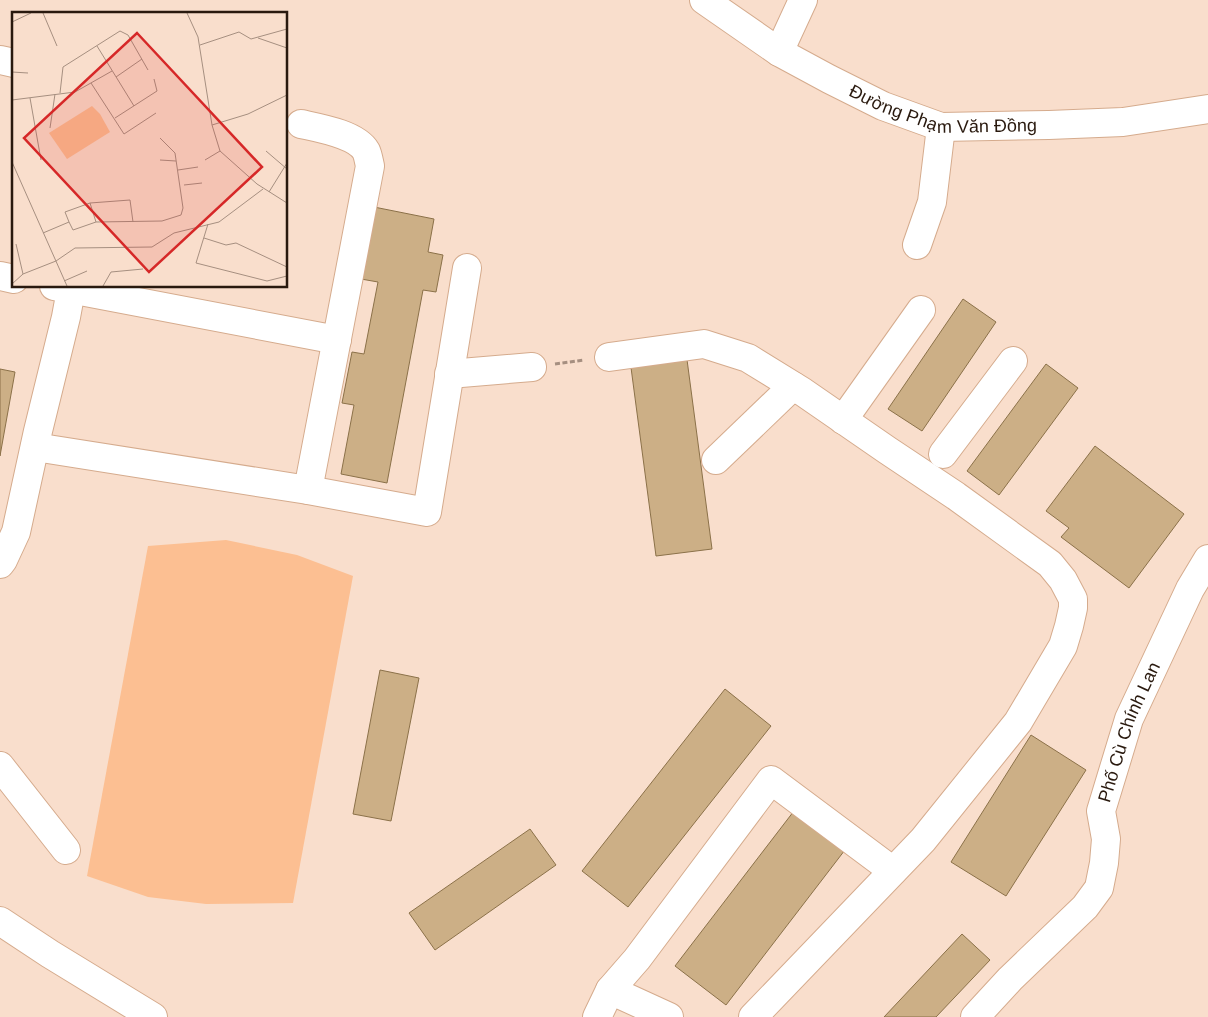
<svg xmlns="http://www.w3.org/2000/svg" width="1208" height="1017" font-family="Helvetica,sans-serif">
<rect width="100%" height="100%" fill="#f9decc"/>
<path fill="#fcbf92" d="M226,540L297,555L353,576L293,903L206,904L148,897L87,876L148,546Z"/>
<g fill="#ccaf86" stroke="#8b7149">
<path d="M374,207L434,219L428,252L443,255L436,292L423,290L387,483L341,474L354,405L342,403L352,352L364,354L378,282L361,279Z"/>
<path d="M963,299L996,322L922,431L888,409Z"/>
<path d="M686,352L712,549L656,556L630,360Z"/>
<path d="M1046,364L1078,388L999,495L967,471Z"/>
<path d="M0,369L15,372L0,456Z"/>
<path d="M1095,446L1184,514L1129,588L1061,537L1069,528L1046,511Z"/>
<path d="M380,670L419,678L391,821L353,814Z"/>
<path d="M725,689L771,726L628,907L582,871Z"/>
<path d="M1031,735L1086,770L1006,896L951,862Z"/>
<path d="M797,807L848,846L726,1005L675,966Z"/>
<path d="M530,829L556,865L435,950L409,913Z"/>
<path d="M962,934L990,960L936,1017H884Z"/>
</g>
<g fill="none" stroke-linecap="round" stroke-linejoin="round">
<defs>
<g id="minor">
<path id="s1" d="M704,0L779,52L829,79L883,106L941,127L1049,125L1123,122L1208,109"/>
<path d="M779,52L803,0"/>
<path d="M0,60L14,63"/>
<path d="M301,124C319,128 356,134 366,151C368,155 369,162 370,166L308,490"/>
<path d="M917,245L932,202L941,127"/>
<path d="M0,276L14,279"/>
<path d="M54,286L337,340"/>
<path d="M609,357L704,344L748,358L803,392L887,450L956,496L1050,564L1063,580L1073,599V608L1069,626L1063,646L1018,722L923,840L753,1017"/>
<path d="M449,374L532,367"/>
<path d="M843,420L921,310"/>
<path d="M35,447L308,490L427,512L467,268"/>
<path d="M943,454L1013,361"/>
<path d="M716,460L793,386"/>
<path d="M0,564L3,560L16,532L38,431L66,317L71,290"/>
<path d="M0,766L66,850"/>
<path d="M0,921L50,954L153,1017"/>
<path d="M610,990L669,1017"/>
<path d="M597,1017L610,990L637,959L771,780L893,871"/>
<path id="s2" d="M975,1017L1010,979L1085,907L1099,888L1104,863L1106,839L1101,811L1129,719L1190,589L1208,559"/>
</g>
</defs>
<use href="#minor" stroke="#d5ab8d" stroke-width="30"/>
<path stroke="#a68f80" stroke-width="3" stroke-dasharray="5 2.5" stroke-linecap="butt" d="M555,364L584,360"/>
<use href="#minor" stroke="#fff" stroke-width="28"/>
</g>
<g text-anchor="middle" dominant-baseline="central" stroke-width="4" stroke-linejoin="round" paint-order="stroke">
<g font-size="18" fill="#29190e" stroke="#f9decc">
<text stroke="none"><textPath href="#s1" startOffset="269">Đường Phạm Văn Đồng</textPath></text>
<text stroke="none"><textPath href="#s2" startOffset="341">Phố Cù Chính Lan</textPath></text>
</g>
</g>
<g transform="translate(12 12)">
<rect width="275" height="275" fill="#f9decc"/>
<path d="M80,94L88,102L98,120L55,147L37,121Z" fill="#fcbf92"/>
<path fill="none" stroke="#a68f80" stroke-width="1" d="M31,1L45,34M175,1L186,25L200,113L208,139L245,172L275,191M0,10L19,1M246,26L275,36M188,33L227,20L239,27L275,17M85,34L122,94M0,60L16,61M104,65L130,47M79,71L112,122L144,101M48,81L51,55L108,19L116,23L136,58M18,86L29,148M0,88L63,80L100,59M103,106L145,79L142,67M200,113L236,102L275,83M38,116L43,82M254,139L275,157M148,148L164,149M193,148L208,139M0,150L55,274M166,158L186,155M172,173L190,171M257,180L275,151M78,191L84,210M57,210L53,200L78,191L118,188L121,210M196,212L184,251L255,269L275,264M31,221L57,210L61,218L84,210L150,209L169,203L171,196L163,141L148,126M192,226L214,233L224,231L275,255M4,232L11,262M52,269L75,259M0,272L11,262L44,249L63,236L140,235L162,221L207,210L251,177M91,274L99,260L131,257"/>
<path fill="#d62828" fill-opacity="0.15" stroke="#d62828" stroke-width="2.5" d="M125,21L250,155L137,260L12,126Z"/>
<rect width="275" height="275" fill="none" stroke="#29190e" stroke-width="2.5"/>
</g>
</svg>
